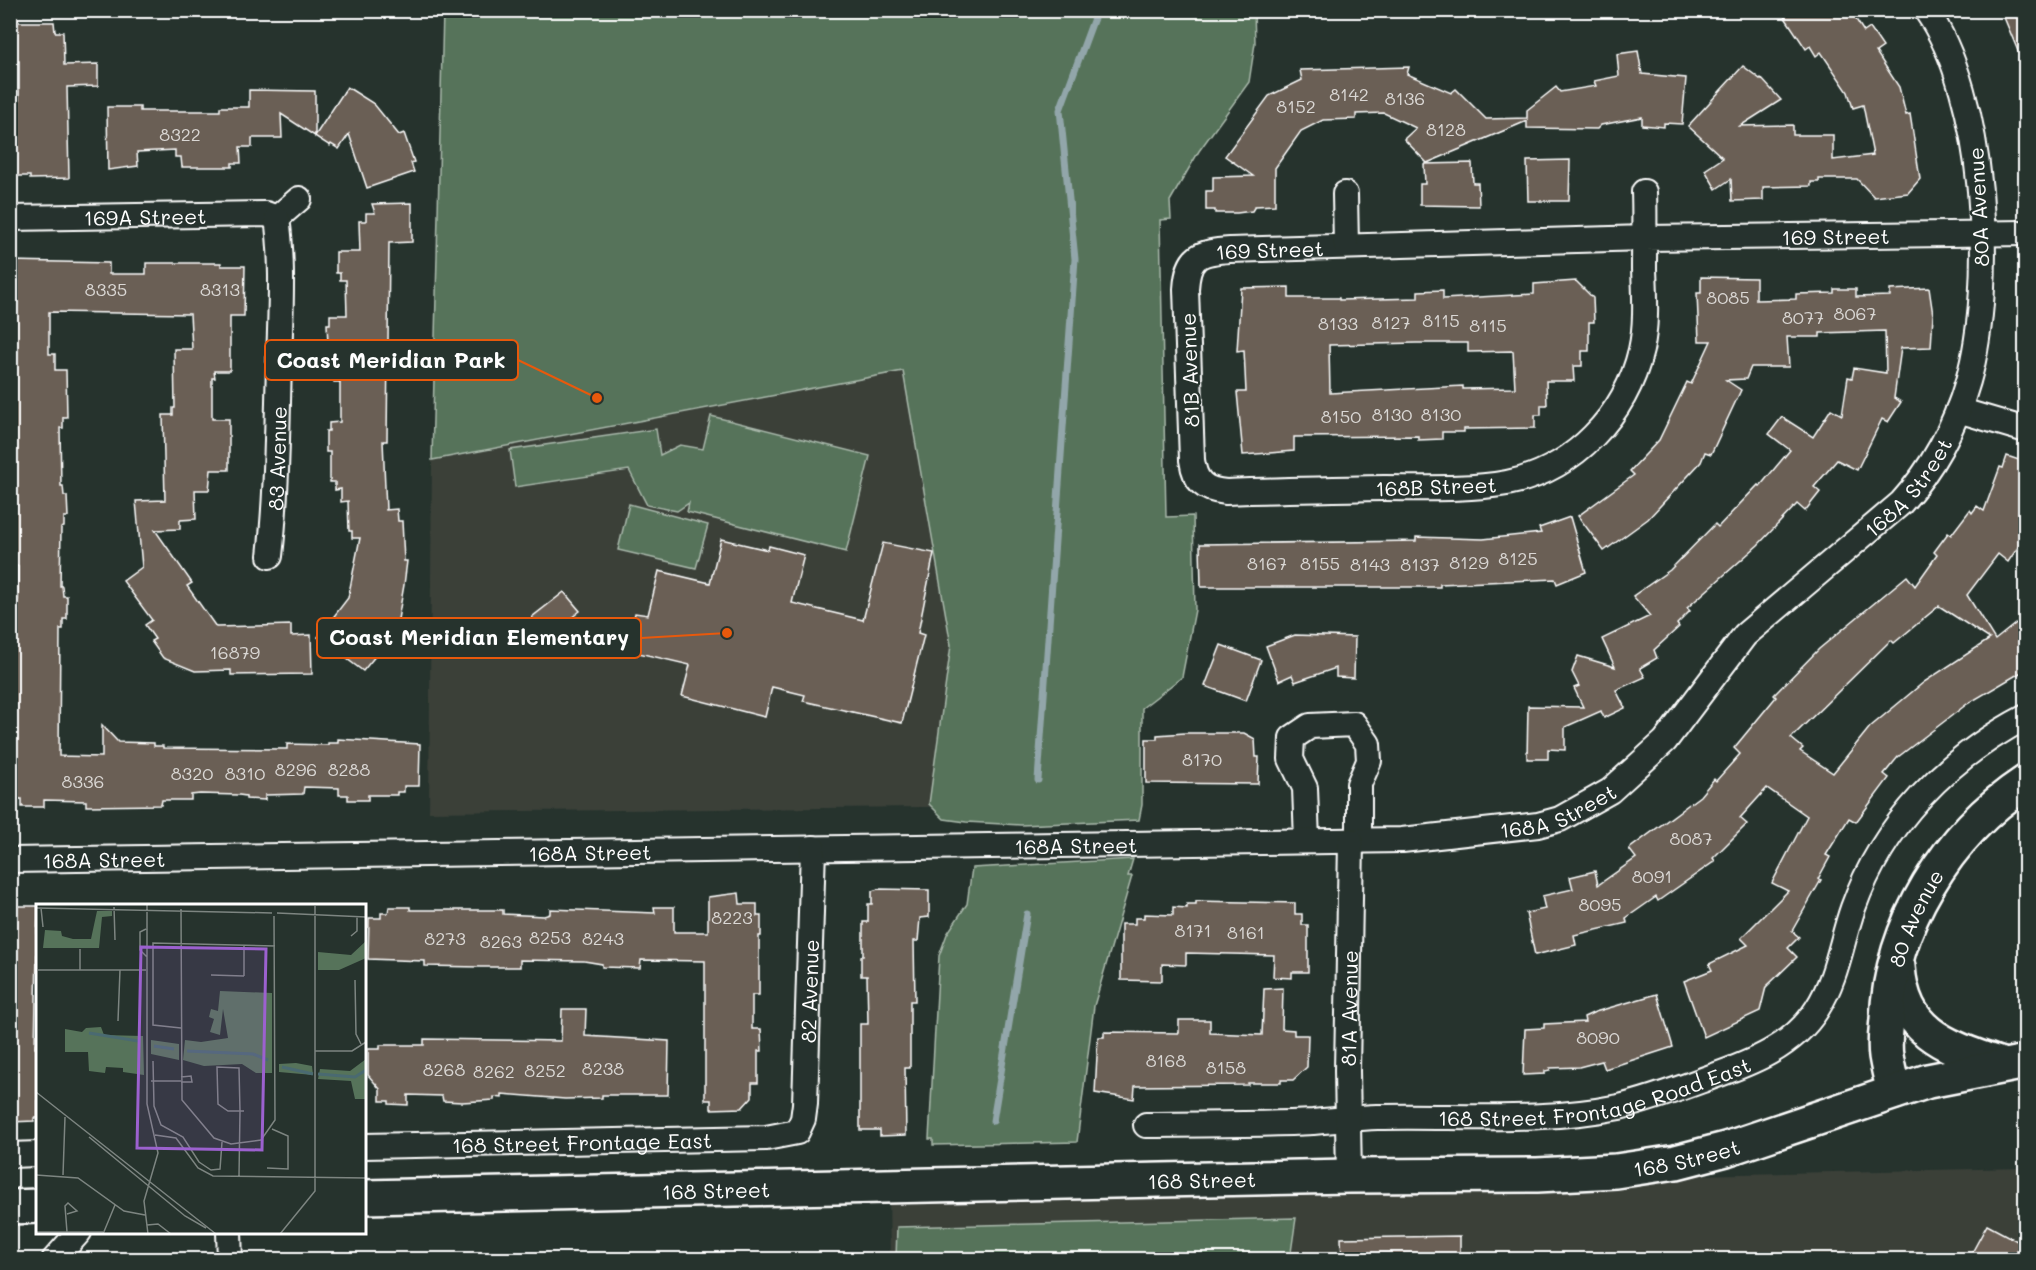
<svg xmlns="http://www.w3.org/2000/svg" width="2036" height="1270" font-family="Mali,sans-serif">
<rect width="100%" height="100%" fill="#26332d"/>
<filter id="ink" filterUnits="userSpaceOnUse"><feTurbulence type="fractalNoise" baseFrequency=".0167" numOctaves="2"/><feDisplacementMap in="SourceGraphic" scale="12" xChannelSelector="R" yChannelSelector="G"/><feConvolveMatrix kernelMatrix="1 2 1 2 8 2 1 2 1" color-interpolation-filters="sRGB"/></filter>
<g filter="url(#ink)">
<g fill="#3a4039">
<path d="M1030,347L1020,806L429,812L432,460Z"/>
<path d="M2025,1168V1259H890L889,1192Z"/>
</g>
<g fill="#56735a" stroke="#aab9ac" stroke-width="1.5">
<path d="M443,11H1254L1255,43L1249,82L1199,151L1170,201L1171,219L1160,220L1166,517L1193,516L1195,610L1182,677L1142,708V805L1139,820L1021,825L966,822L944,819L929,804L951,645L903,371L432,460Z"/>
<path d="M711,416L870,456L846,552L687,512L689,503L677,511L647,505L629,470L515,487L510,450L656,429L660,455L680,445L703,449Z"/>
<path d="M629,504L708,525L696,568L618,550Z"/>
<path d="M1133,859L1128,876H1132L1094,1006L1077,1142L933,1145V1139H929L939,956L947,934L967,904L972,868Z"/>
<path d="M1296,1218L1290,1259H896L897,1227Z"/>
</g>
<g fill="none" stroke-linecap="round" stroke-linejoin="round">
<g stroke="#92a6aa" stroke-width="7">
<path d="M1038,780L1075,259L1060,110L1097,10"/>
<path d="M993,1121L1027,914"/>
</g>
</g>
<g fill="#6a5f54" stroke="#fff" stroke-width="1.5" fill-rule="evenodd">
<path d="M1780,10H1850L1864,32L1870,28L1883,47L1876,52L1899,87L1906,115L1910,114L1920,179L1908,193L1874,197L1857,179H1819V182H1811V186L1763,187V200L1732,201L1731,179L1716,189L1705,170L1723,158L1688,126L1743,66L1760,79L1761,78L1781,100L1740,126L1793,125V135H1833V160L1873,155L1863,105L1853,108L1848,92L1821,52L1816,56L1810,46L1806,49Z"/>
<path d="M2001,10H2025V68Z"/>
<path d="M17,22H54L55,32H63L64,65L98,64V86L67,87L69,178L30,179V176H16V160H11V139L12,104H19V61H14Z"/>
<path d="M1638,51L1642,74L1686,78L1682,124L1664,123V127L1642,125V117L1601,125L1597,129L1527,128V121L1427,163L1404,139L1416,128L1384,113L1356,114V119L1323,120L1301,131L1275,168V205L1255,206L1252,211L1237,213H1215V210H1206V191H1213V177L1253,176L1225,156L1269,96L1302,80L1300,70L1409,67L1407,74L1451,93L1456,89L1486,119L1527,118V110L1556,87L1560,92L1596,86L1594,81L1619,76L1617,54Z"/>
<path d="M347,87L374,104L399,135L404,133L414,162L411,163L414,172L367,188L349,134L339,149L331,144L330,146L281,114L282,138H252V147H240L241,163H232V167H182L181,157H175V150L137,152L138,166L108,170L107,107H140V111H220V107H249V90L315,91V136Z"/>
<path d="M1570,160L1569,201H1528L1527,161Z"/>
<path d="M1472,163L1473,183H1478L1479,206L1420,205V184H1425L1424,164Z"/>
<path d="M412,203V242L389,243L387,441H383L386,510L397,509L398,521H402L404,561H407L404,585L396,631L363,671L318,637L348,598L360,538H352V531H349L348,501L341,502V489L335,490V482H330V452H326V431H329V423L340,422V382H334L333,344H328L327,324H330V315H347L346,280H340V273H336V252H360L359,221H366V213H375L372,204Z"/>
<path d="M10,261L109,263V274H146V263H221V266H245L244,316H230V371H214L215,378H212V419H229V470H211L209,490H195L196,519L180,520V529L155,530L192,583L187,586L216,627L291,625V636L311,635L312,674L231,675V670L195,671L163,658L151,641L155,639L145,625L152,620L123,581L142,567L136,501L165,500L163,415H173V408H175L174,349H192L190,314L49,312V354H55V370H66L67,417H63V428H60L61,486H63L64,496H67L68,517H64V527L61,528L60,586H62L63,596H67V619H63V629H60L59,756L102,757V725L118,742L154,743V746H163V748L287,749V744L328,745V743H338V739L420,744L419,786H404V792H397V795H368V800H348V795H339V788L304,787L303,794L265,795V800L246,799V796L239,795L200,794L191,795V800H162L161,805L86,806V801L44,800V807H22V799H12L10,600H18V566H10V499H13L10,400H13L14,356H12L10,341Z"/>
<path d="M1701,277L1756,278V300L1796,299V294L1834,293V289H1856V297L1890,296V290L1929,288L1933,315L1931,347L1901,348L1894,398L1901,402L1888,422L1882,419L1857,470L1837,460L1814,487L1820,492L1805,511L1797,504L1758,545L1687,608L1690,611L1677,624L1679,627L1654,650L1657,658L1640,668L1645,677L1616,690L1625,708L1604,718L1601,711L1565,727V750L1548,749V759H1527L1528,706L1583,707L1574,688L1579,686L1572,672L1578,656L1615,667L1602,639L1650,616L1633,596L1670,570L1715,524L1718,527L1758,485L1760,486L1790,450L1769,434L1782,417L1813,437L1831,409L1842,415L1848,377L1852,378L1854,368L1886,373L1885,331L1820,333V337H1787L1789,367H1751L1746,379L1726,380L1741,390L1711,454L1705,452L1701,462L1648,519L1604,551L1578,516L1634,475L1630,471L1659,440L1687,382L1691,384L1711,341H1699L1697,293H1701Z"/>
<path d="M1576,281L1593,298L1594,322H1589V351H1582V366H1573L1574,381H1546L1547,405H1541V415H1535V428L1464,429V432H1442V439L1418,440V436L1294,437V451L1243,455L1237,392H1246L1244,350L1237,351L1241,288L1289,287V298H1339V300L1418,298V291L1443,290V299L1534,294V284ZM1416,343H1468V352L1513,351L1515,388L1463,389V386L1330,393L1329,345Z"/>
<path d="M2007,456L2025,462V537L2008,562L1998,554L1967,595L1995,640L2025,616V670L1967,704L1898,757L1884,774L1889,778L1856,822L1849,818L1826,855L1830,857L1818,879L1821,880L1792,931L1799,937L1788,948L1797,957L1766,987L1760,1011L1704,1037L1684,981L1712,970L1709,964L1748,945L1741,938L1788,891L1772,883L1807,816L1767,788L1740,818L1747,824L1713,858L1715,861L1658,901L1656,897L1626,918L1627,923L1574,935L1576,945L1535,955L1526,913L1545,909L1542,896L1573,889L1570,877L1595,871L1598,885L1636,858L1629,849L1700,796L1714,779L1716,781L1740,754L1734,748L1776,697L1774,695L1819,649L1907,576L1915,586L1937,555L1934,552L1948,533L1951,535L1970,510L1972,513L1977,506L1984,511L2000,467L2003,468ZM1939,606L1990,639L1924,682L1870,727L1833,773L1800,751L1803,748L1791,738L1891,640L1894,643Z"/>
<path d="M1570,517L1586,572L1557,584L1555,579L1440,584V587H1201L1200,544L1416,541V537L1483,539L1541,533L1539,528Z"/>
<path d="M721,539L768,550L769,546L804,555L792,603L863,620L883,543L934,553L918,633L924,635L902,723L803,701L805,695L772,687L765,717L682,696L690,665L626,650L635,613L648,615L659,571L710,583Z"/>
<path d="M564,592L580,611L547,637L532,617Z"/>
<path d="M1295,635L1355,637L1354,678L1336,677V668L1295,682L1292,675L1279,681L1266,646Z"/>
<path d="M1221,645L1261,660L1246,701L1205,686Z"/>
<path d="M1185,733H1244L1255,739L1256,757H1259L1258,784L1146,783V739H1157V735Z"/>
<path d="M878,889L929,890V917L920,918L918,941H914L915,1001H910V1068H905L906,1135L880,1136V1130H860V1024H868L867,976H861V956H863V922H868V904H872V891Z"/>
<path d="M739,893L740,904H757V916H761V936H759V995H752V1029H761L762,1051H758V1083H752V1097L742,1108L711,1109V1100H705V961L641,960L640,968L602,967V964L584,961L520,960V967H481L425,966V961L368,959L369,918H381V913H388L389,907H410V910H503V914L544,916L550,914V909L655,913L654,907H674V932H708V897Z"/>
<path d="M1196,901L1295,903V914H1302V925H1308V972H1292V978L1273,977L1274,955L1186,953V965L1162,964V981L1121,980V924H1135V918H1144V914L1173,915V907L1187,908V904H1196Z"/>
<path d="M10,906H38L35,1048H38V1118H34V1121L10,1122L13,990H10Z"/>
<path d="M1283,988L1282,1029L1294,1030V1035H1308L1307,1067L1293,1080H1281V1083H1248V1085L1135,1086L1134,1099L1095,1093L1098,1037H1104V1032L1179,1033V1020H1210V1033L1262,1035L1264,989Z"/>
<path d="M1657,994L1673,1047L1605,1069L1602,1061L1579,1067L1550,1068V1070L1545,1071V1074L1523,1075L1525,1029L1544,1028V1024L1585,1022L1584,1017L1595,1012Z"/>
<path d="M562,1009H586L585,1036L669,1041L668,1095H602V1098L565,1099L502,1094V1098L494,1097V1100L462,1102L443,1101L442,1096L408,1095V1105L389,1104V1101H380V1089L368,1075V1049H380V1045H424V1039L561,1041Z"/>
<path d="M1987,1225L2021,1243L2012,1260H1968Z"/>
<path d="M1460,1236V1260H1342L1341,1238Z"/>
</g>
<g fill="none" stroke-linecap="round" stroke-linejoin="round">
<defs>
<g id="minor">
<path id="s1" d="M1644,192C1645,217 1644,243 1644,269C1645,296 1647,323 1641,350C1626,415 1574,470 1507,483C1467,490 1425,488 1385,488C1332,489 1279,490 1226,492C1204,490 1195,482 1192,460L1186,289C1188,256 1199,252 1230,250L1645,238L2026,233"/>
<path d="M1345,194L1346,246"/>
<path id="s2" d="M10,218L266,214L277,218"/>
<path d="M277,218L299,199"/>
<path d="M1958,410L2026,430"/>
<path id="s3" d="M270,556C277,493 277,429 279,365C280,316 284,266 277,218"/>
<path d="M1307,841L1305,788L1291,759L1292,738L1310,726L1354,724L1368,744L1369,761L1359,784V841"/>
<path id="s4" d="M10,860L1402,840L1538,825L1560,819L1610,791L1665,741L1745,635L1901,503C1932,469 1955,426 1968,381C1996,283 1986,95 1926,10"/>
<path id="s5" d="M1146,1125C1202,1124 1258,1125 1313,1122C1334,1120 1356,1118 1377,1117C1457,1115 1540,1123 1619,1107C1650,1100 1681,1088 1711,1077C1751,1063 1793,1047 1817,1009C1837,978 1841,942 1853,908C1883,824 1947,758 2026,717"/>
<path id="s6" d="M364,1146L766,1138L797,1132L803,1119L805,1104L813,848"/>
<path d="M10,1155L38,1154"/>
<path id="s7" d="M1349,1176L1347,1071L1351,841"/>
<path d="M229,1232L230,1260"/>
<path d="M54,1260L79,1232"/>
</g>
<g id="secondary">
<path d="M1898,967C1903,1034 1946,1046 2001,1065"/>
<path id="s8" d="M1894,1092C1891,1080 1888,1068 1886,1056C1884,1044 1886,1031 1887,1019C1891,925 1947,834 2026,782"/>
<path id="s9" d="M364,1197L1349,1176L1537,1175L1616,1171L1676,1162L1726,1149L1928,1081L2026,1062"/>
<path d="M10,1207L38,1206"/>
</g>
</defs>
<use href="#minor" stroke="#fff" stroke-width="28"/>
<use href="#secondary" stroke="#fff" stroke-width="38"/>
<use href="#minor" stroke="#26332d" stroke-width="24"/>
<use href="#secondary" stroke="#26332d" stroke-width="33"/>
</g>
</g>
<g text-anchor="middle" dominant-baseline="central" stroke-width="4.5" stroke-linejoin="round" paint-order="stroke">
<g font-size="18" fill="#dad7d4">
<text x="1349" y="94">8142</text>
<text x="1405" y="98">8136</text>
<text x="1296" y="106">8152</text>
<text x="1446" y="129">8128</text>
<text x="180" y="134">8322</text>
<text x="106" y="289">8335</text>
<text x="220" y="289">8313</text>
<text x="1728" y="297">8085</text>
<text x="1855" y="313">8067</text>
<text x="1803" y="317">8077</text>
<text x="1441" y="320">8115</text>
<text x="1391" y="322">8127</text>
<text x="1338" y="323">8133</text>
<text x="1488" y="325">8115</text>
<text x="1392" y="414">8130</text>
<text x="1441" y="414">8130</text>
<text x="1341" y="416">8150</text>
<text x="1518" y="558">8125</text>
<text x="1469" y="562">8129</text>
<text x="1267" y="563">8167</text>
<text x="1320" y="563">8155</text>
<text x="1370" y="564">8143</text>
<text x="1420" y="564">8137</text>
<text x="235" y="652">16879</text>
<text x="1202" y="759">8170</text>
<text x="296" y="769">8296</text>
<text x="349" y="769">8288</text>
<text x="192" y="773">8320</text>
<text x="245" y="773">8310</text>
<text x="83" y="781">8336</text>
<text x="1691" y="838">8087</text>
<text x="1652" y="876">8091</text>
<text x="1600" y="904">8095</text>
<text x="732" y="917">8223</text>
<text x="1193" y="930">8171</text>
<text x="1246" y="932">8161</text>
<text x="550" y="937">8253</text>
<text x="445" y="938">8273</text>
<text x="603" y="938">8243</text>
<text x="501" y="941">8263</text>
<text x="1598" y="1037">8090</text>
<text x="1166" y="1060">8168</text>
<text x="1226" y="1067">8158</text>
<text x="603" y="1068">8238</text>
<text x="444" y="1069">8268</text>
<text x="545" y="1070">8252</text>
<text x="494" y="1071">8262</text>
</g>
<g font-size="21" fill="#fff" stroke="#26332d">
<text transform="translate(1978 207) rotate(-93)">80A Avenue</text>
<text stroke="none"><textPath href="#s2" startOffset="135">169A Street</textPath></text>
<text stroke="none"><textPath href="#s1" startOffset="1536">169 Street</textPath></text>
<text stroke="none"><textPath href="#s1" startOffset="970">169 Street</textPath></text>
<text transform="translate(1189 370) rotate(-92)">81B Avenue</text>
<text stroke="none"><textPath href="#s3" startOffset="98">83 Avenue</textPath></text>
<text stroke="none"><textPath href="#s4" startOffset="2037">168A Street</textPath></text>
<text transform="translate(1436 486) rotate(-2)">168B Street</text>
<text stroke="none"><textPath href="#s4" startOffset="1552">168A Street</textPath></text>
<text stroke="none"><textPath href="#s4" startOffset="1066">168A Street</textPath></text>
<text stroke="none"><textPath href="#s4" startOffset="580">168A Street</textPath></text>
<text stroke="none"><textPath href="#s4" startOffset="94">168A Street</textPath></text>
<text stroke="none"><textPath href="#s8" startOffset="180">80 Avenue</textPath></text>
<text stroke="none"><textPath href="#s6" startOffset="576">82 Avenue</textPath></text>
<text stroke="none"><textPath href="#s7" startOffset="168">81A Avenue</textPath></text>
<text stroke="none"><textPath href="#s5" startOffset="452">168 Street Frontage Road East</textPath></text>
<text stroke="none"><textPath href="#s6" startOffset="218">168 Street Frontage East</textPath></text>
<text stroke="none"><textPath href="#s9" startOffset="1324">168 Street</textPath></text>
<text stroke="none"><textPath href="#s9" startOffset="838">168 Street</textPath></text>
<text stroke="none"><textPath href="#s9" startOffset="352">168 Street</textPath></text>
</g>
</g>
<g transform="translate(36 904)">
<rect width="330" height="330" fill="#26332d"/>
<path d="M61,7H76V12L66,13L63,44H7L9,26L25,27L26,32L37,35H55ZM330,37V54L303,66H282V48L315,51ZM184,87L236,89V169H220L206,160L168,162L147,156L149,136L165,138L192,134L187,105L184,131L174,128L178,115L173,113L175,105L182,107ZM65,123L68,131L107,132L108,171L87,168V164L70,163L69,169L53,167L52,148H29V125L46,128L50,124ZM115,136L143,140V156L115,150ZM330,155V195H319L315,177L282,175L284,165L314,167ZM260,159L276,162L277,171L243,168V160Z" fill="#56735a"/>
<path fill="none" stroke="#4a6a71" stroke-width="3" d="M53,129L102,137M118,142L138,145M151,147L217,150L232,156M246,163L277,170M282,170L319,173L330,166"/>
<path fill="none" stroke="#7d8581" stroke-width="1.5" d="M111,0V200L122,249L108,297L112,330M78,3L79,36M0,4L236,9M5,4L7,23M145,5L146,196L178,234L195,240L225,236L239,216L238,12M241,9L330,13M110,25L104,28V46L111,53M315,32L321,27V12M44,45V66M2,66H110M175,71L208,72M208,72V41M319,76L320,130L325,140M82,117L84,66M145,124L117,121V39L239,42M279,147H316L330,138M117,157L118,202L125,221L147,233L163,258L175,266L184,265L186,238M115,177H145M145,178H156L155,172L145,173M0,188L180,330M119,231L140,234L162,264L177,272L330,274M53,233L149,312L170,324M231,264L252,265V232L236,225M0,271L42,274L88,307L109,311M27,271L29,213M203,272L204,207L203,164L181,163L182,200L192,207H208M111,321L122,320L135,330M0,328H67M31,328L29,302L32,299L41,307L31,310M67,330L79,301M244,330L279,287V2"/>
<path fill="#9c61cf" fill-opacity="0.15" stroke="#9c61cf" stroke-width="3" d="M105,43L230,45L226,246L101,244Z"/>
<rect width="330" height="330" fill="none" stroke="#fff" stroke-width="3"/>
</g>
<path fill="none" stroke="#e8590c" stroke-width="2" d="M597 398L518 360M727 633L641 638"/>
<g fill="#e8590c" stroke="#26332d" stroke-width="2">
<circle cx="597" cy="398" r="6"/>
<circle cx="727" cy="633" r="6"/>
</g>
<g fill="#26332d" stroke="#e8590c" stroke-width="2">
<rect x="265" y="340" width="253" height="40" rx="6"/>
<rect x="317" y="618" width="324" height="40" rx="6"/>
</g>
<g font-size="22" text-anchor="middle" font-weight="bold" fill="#fff">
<text x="391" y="368">Coast Meridian Park</text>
<text x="479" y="645">Coast Meridian Elementary</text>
</g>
<rect width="2036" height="1270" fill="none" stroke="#26332d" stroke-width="36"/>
<rect x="18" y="18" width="2000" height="1234" fill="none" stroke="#fff" stroke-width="2" filter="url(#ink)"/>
</svg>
